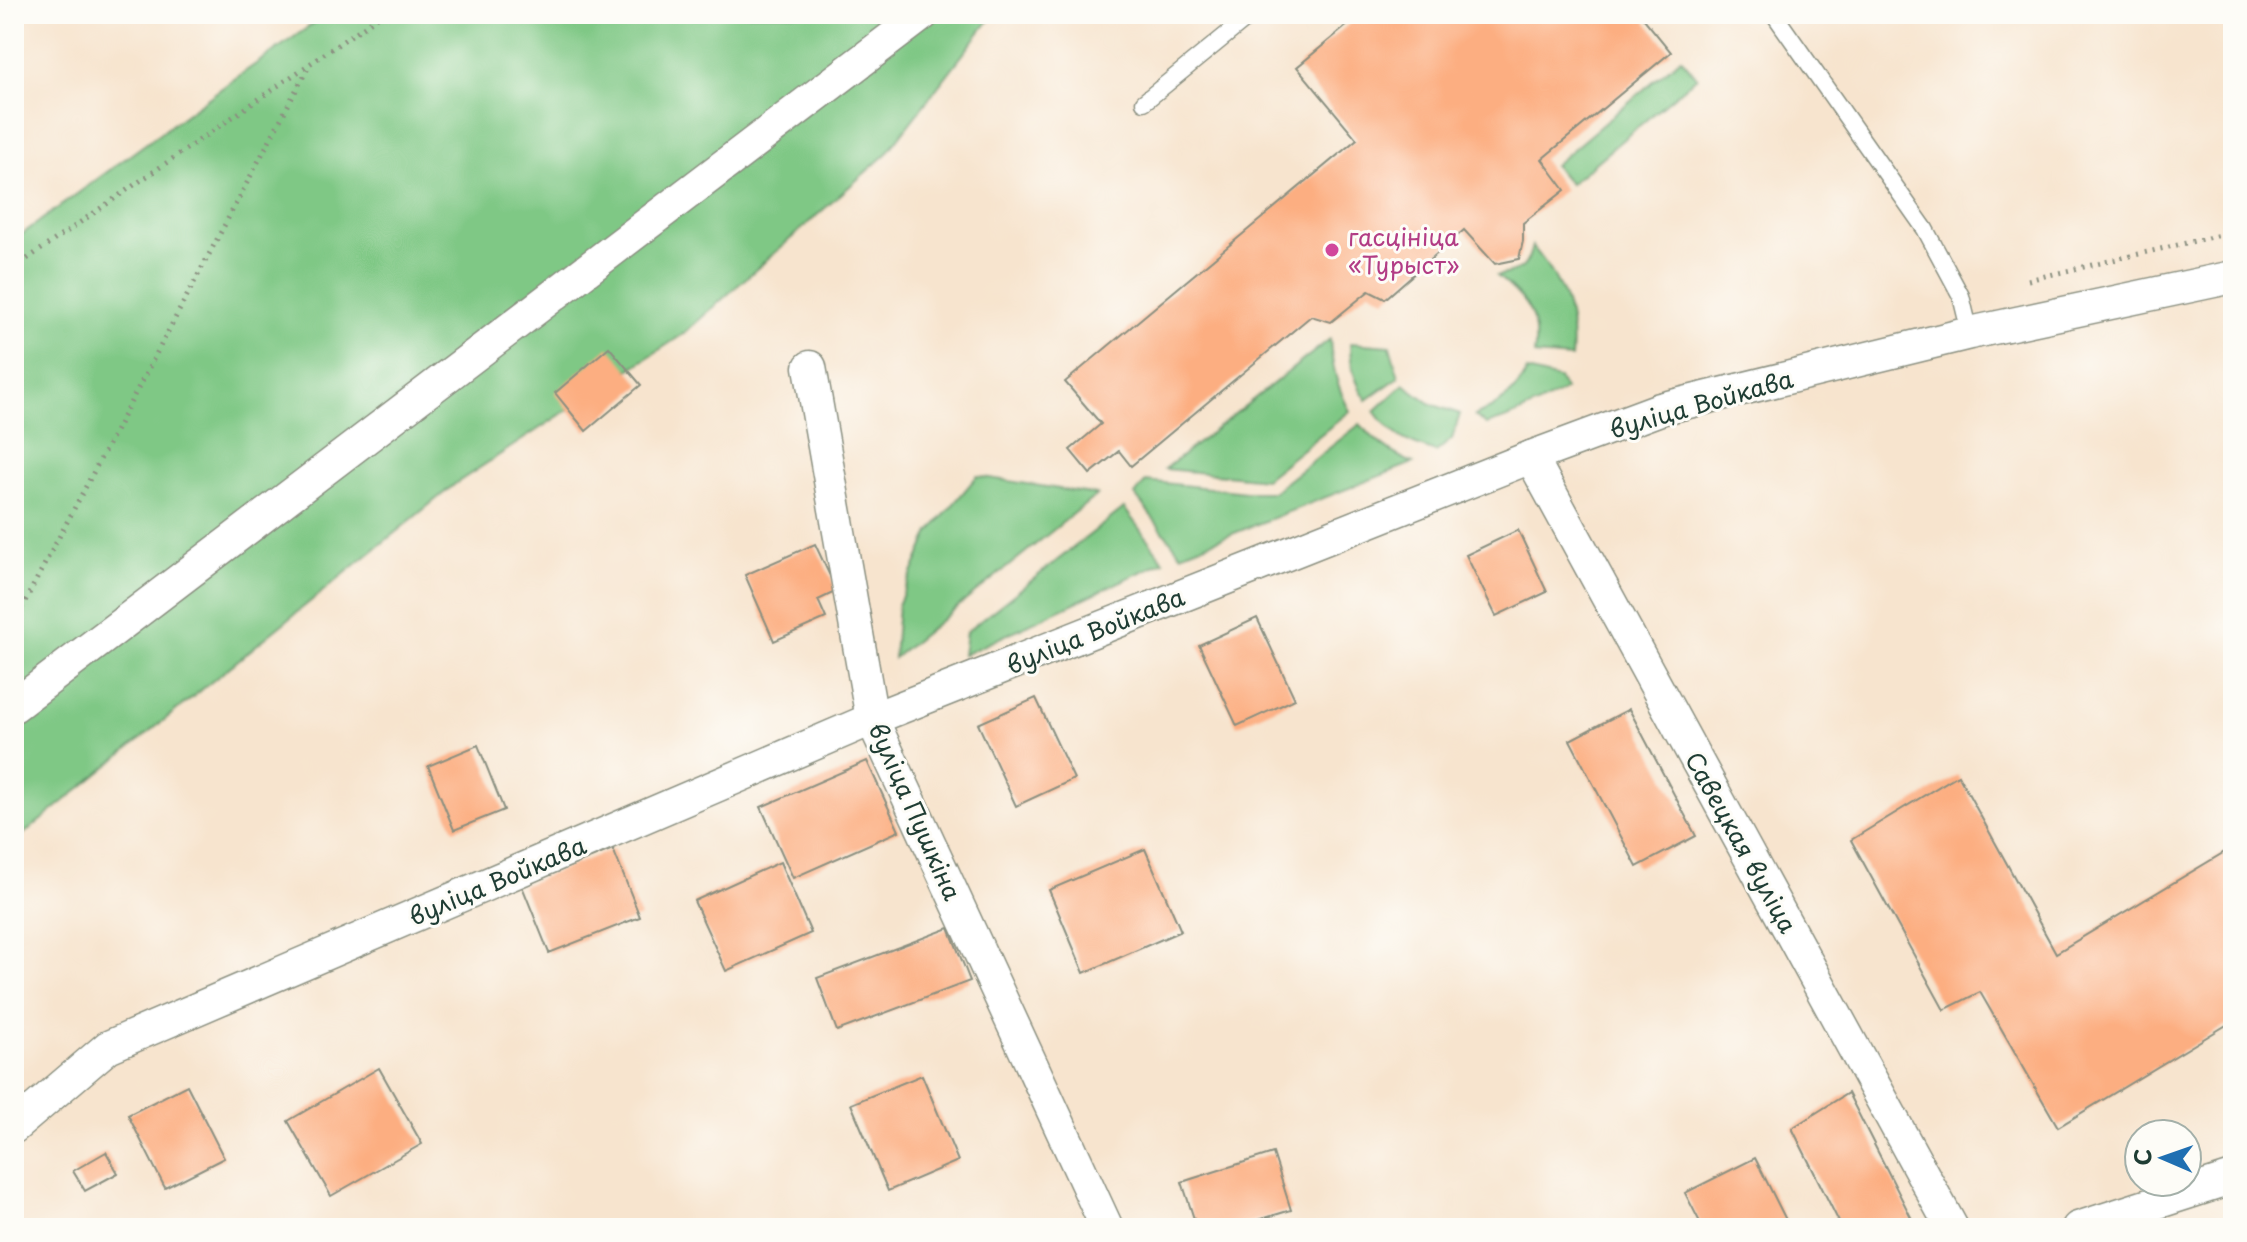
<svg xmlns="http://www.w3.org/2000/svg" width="2247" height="1242" font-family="'Playpen Sans',sans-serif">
<rect width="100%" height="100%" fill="#fdfcf7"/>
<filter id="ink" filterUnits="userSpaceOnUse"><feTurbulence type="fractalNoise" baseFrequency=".0125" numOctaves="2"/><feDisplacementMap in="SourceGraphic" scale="16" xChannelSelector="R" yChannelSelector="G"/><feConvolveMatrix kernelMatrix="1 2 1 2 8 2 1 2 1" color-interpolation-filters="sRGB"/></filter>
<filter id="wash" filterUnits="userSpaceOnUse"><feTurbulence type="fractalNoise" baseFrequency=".006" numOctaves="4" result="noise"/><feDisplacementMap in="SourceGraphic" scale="32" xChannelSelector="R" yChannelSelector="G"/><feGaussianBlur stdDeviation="1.8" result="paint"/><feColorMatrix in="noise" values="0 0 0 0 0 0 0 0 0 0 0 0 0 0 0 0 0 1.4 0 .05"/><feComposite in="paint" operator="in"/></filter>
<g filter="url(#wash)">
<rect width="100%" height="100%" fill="#f7e4ce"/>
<g fill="#7fc885" stroke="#4f825c" stroke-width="2">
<path d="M327,14H994L886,154L682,335L455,484L14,842V240L230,82Z"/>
<path d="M1681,58L1697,77L1570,184L1554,165Z"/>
<path d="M1532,246C1562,282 1575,311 1571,358L1534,355C1540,316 1527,300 1497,276C1521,270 1526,271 1532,246Z"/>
<path d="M1330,339C1331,363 1338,390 1350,411L1265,479L1165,469Z"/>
<path d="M1350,343L1390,346L1399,377L1367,400C1354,381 1350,365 1350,343Z"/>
<path d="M1527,371L1559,379L1565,390C1539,405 1515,417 1486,425L1475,416C1498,405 1516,395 1527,371Z"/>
<path d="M1404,384L1431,404L1460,414L1452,439L1436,452C1406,442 1394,438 1375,411Z"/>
<path d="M1360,424C1376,442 1391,454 1413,463L1181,554L1135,495L1146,481L1246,492H1273Z"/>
<path d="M977,476L1097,495L894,658L898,605L930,532Z"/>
<path d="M1124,508L1164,561L963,655L966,632Z"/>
</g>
<g id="blocks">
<g fill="#fcae81">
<path d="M1361,14H1553L1557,19L1564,14H1640L1671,52L1542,159L1565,190L1523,223V241L1519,259L1495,264L1464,230L1385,299L1369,291L1331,322L1311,316L1131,466L1119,451L1090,474L1070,450L1101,424L1065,382L1357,139L1297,67Z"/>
<path d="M609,347L641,385L586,431L555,393Z"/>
<path d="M1518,530L1547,592L1496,616L1466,555Z"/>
<path d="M815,544L837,591L818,600L826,618L774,641L745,575Z"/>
<path d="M1257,618L1295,699L1237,726L1199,645Z"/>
<path d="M1036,698L1074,779L1016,806L978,724Z"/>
<path d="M1629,709L1696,836L1637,867L1570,740Z"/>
<path d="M478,745L504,810L454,830L428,766Z"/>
<path d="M867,761L899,831L793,878L761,807Z"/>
<path d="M1958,775L2056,953L2233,847V1021L2058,1127L1980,992L1944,1010L1851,840Z"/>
<path d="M613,849L640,917L549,953L522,886Z"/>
<path d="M1145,849L1181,931L1084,973L1049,890Z"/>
<path d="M780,862L811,933L726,971L694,901Z"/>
<path d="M949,928L970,981L837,1031L817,978Z"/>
<path d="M379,1068L422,1144L331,1196L288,1121Z"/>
<path d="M922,1075L958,1161L888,1191L851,1104Z"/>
<path d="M187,1085L224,1158L165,1188L128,1115Z"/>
<path d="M1848,1093L1914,1223L1904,1228H1842L1792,1128Z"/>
<path d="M106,1152L118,1173L85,1191L73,1171Z"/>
<path d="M1273,1153L1291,1210L1232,1228H1197L1182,1182Z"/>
<path d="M1755,1158L1790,1228H1703L1685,1193Z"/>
</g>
</g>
</g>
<g filter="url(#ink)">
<use href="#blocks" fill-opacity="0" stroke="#8b9081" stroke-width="2"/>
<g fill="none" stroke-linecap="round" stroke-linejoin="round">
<defs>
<g id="lane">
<path d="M1774,14L1925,229L1961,296L1970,333"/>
<path d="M1144,102L1252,14"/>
</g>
<g id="street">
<path d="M810,367L872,719L1107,1228"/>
<path d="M1531,457L1952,1228"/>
<path d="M14,706L923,14"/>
<path d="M14,1127L108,1047L872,719L1531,457L1660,409L1970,333L2233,277"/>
<path d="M2078,1228L2233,1178"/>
</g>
</defs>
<use href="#lane" stroke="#8b9081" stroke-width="19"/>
<use href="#street" stroke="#8b9081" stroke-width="35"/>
<g stroke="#8b9081" stroke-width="5" stroke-dasharray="2 6" stroke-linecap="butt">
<path d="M14,268L382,14"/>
<path d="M2028,280L2233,232"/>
<path d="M14,622L310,64"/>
</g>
<use href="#lane" stroke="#fff" stroke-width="16"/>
<use href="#street" stroke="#fff" stroke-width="32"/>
</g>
</g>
<circle fill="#d1479c" stroke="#fdfcf7" stroke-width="3" cx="1332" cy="250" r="8"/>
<g text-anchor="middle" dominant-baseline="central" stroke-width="6" stroke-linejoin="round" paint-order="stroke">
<g font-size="24" fill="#b23c85" stroke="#fdfcf7" text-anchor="start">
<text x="1348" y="236">гасцініца<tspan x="1348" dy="28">«Турыст»</tspan></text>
</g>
<g font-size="24" fill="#1f3d34" stroke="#fdfcf7">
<text transform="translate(1701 403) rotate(-16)">вуліца Войкава</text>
<text transform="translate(1095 630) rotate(-22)">вуліца Войкава</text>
<text transform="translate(916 811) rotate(66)">вуліца Пушкіна</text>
<text transform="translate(1742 842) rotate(61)">Савецкая вуліца</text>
<text transform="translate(497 880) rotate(-23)">вуліца Войкава</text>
</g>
</g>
<rect width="2247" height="1242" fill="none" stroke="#fdfcf7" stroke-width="48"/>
<g transform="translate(2163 1158) rotate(272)"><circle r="38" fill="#fdfcf7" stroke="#a4b0a9" stroke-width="2"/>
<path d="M0-6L14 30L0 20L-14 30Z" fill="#1f6fb2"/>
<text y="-12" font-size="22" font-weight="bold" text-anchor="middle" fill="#1f3d34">С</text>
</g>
</svg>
